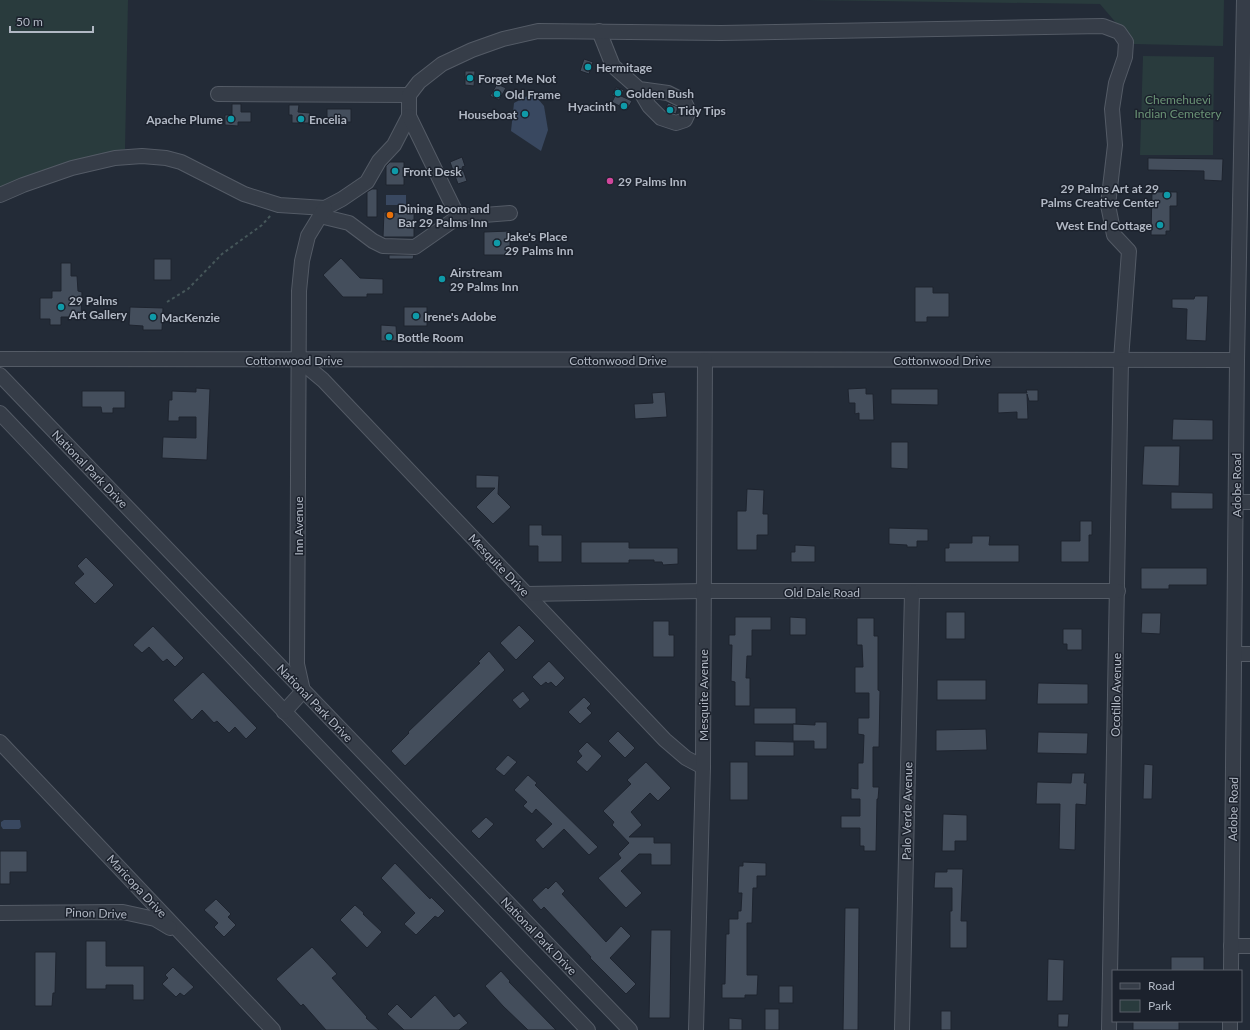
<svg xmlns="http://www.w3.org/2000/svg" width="1250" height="1030" font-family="Lato,sans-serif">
<rect width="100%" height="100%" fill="#232b37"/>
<g fill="#293b3d">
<path d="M0,0H128L125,149L0,190Z"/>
<path d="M806,0H1224L1223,46L1134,44L1100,4Z"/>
<path d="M1143,56L1214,57L1213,155H1140Z"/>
</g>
<g fill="#394860">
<path d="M533,93L544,106L548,130L541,151L511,131L514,103Z"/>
<rect x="386" y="195" width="20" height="10"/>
<path d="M4,820H20L21,827L19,829H3L1,826V822Z"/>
</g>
<g fill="#444e5c" stroke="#1e242f">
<path d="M584,59L593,62L589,74L580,71Z"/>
<path d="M465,71H475L474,86L465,85Z"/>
<path d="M497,84L506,88L499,100L490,96Z"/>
<path d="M616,87L624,90L621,96L632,101L627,110L612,102L615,96L612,95Z"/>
<path d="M668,103L678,107L676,114L665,110Z"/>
<path d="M232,104H241V112H251V122H238V126L225,125V115H232Z"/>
<path d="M289,105H299L298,112L310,113L309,123H292V115H289Z"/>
<rect x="327" y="109" width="24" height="13"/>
<path d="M462,157L465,166L462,167L467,181L458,184L450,162Z"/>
<path d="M1148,158L1223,159L1222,181L1204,180V171L1148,170Z"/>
<path d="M390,162H404V185H386V166Z"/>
<path d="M372,189H377V217H367V192Z"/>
<path d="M1152,192H1177V206H1170V231H1166V235H1151Z"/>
<path d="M384,212L414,213V237H383Z"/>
<path d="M510,231V255H484V232Z"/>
<path d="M389,255H414L413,259H389Z"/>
<path d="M341,258L360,278L383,279V294H367V297H343L323,275Z"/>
<rect x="154" y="259" width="17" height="21"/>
<path d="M61,263H71V276H77L78,291L82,292L81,317H61V325H50V319H40V298H52V291H61Z"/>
<path d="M915,287H933V293H949V317H927V322H915Z"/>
<path d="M1195,296H1208L1206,341L1186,340L1187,309L1172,308V299H1194Z"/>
<path d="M130,307L163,308L162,330H143V326L129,325Z"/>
<rect x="404" y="307" width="23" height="19"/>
<path d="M381,325L396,326L397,341H381Z"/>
<path d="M196,388L210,389L207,460L162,458L163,437L196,438V417H179V421H168L169,400H172V391L196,392Z"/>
<path d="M866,388V394H873L874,420H859V413L855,414V403H849L848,389Z"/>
<path d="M891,389H938V405L891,404Z"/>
<path d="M1026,390H1038V401H1029L1027,394L1028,419H1017V412L998,413V393H1027Z"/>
<path d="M82,391H125V408H113V413H102L101,407H82Z"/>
<path d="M665,392L667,417L635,419L634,404L653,403L652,393Z"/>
<path d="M1173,419L1213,420V440H1172Z"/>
<path d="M891,442H908V469L891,468Z"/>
<path d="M1144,446H1180L1179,486L1142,485Z"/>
<path d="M476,475L499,476L498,494L511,507L493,524L476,507L495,488H476Z"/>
<path d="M747,489L764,490L763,514H768V535H757V550H737V511H746Z"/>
<path d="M1171,492L1213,493V509H1171Z"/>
<path d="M1080,521H1092V535H1089V562H1061V541H1080Z"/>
<path d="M529,525H542V535H562V562H538V546H529Z"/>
<path d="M889,528L928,529V541H917V547H907V545L889,544Z"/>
<path d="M972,536H990L989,545H1019V562H945V548H949V543H972Z"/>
<path d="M581,542H629V548H678V564L663,565L662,562H654V560H629V563H581Z"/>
<path d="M795,545L815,546V562H791V552H795Z"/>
<path d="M86,557L114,585L95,604L74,583L84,574L77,566Z"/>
<path d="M1141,568H1207V585H1169V589H1141Z"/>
<rect x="946" y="612" width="19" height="27"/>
<path d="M1142,613H1161L1160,634L1141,633Z"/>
<path d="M735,617H771V630H752V656H747L746,678H750V706H735V682L731,681L732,645H729V635H735Z"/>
<path d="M790,617L806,618V635H790Z"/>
<path d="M857,618H874V636H878V690L880,691L879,747H873V787H879L878,799H877L876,851H864V846H860V828H841V816H860V799H851V788L858,789V763H863L864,735L858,734V718H869V693H855V667H863L862,645H857Z"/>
<path d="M653,621H669V635H674V657H653Z"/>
<path d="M519,625L535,641L516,660L500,643Z"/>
<path d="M153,626L184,658L175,667L167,659L163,662L149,647L142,653L133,645Z"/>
<path d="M1063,629H1082V650H1067V644H1063Z"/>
<path d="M489,651L505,670L405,766L391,751L409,733L408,732L480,663L478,662Z"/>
<path d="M549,661L565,678L556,687L551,682L548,684L546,682L541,686L532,677Z"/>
<path d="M203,672L257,728L246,739L235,727L229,733L217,721L214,723L202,710L192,720L173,700Z"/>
<rect x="937" y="680" width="49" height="20"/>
<path d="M1038,683L1088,684V704H1037Z"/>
<path d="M523,691L530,700L520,709L512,700Z"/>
<path d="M584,697L591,704L587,708L592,713L580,724L568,712Z"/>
<rect x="754" y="708" width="42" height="16"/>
<path d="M815,722H827V749H814V741H793V724L815,725Z"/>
<path d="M986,729L987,750L936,751V730Z"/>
<path d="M618,731L635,748L625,758L608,741Z"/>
<path d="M1038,732L1088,733L1087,754L1037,753Z"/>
<path d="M755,741L794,742V756H755Z"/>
<path d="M587,742L602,756L587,772L576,762L582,756L578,751Z"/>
<path d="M508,755L517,762L504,776L495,769Z"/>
<path d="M646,762L671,788L658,801L650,793L631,812L642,825L629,837H654V843H671V865H651V854H639L621,871L642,893L626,908L598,878L621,858L618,854L629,843L612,825L614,822L603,811L631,784L627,780Z"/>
<rect x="730" y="762" width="18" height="38"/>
<path d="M1144,764L1153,765L1152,799H1143Z"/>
<path d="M1072,773H1085L1084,783H1087L1086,805L1076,804L1075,850L1059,849L1060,804H1036L1037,782L1071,783Z"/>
<path d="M528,775L537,783L535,785L598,847L589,855L564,829L543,849L535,840L552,824L536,809L532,814L523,806L527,802L514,790Z"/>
<path d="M943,814L967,815V841H955V851H942Z"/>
<path d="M486,817L494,824L479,839L471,831Z"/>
<path d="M0,851H27V872H10V884H0Z"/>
<path d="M743,862L766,863V876H757V888H753L752,923H747V975H758L757,995H745V998H722V984H725L726,934H729V919H738V911H741L742,893H738L739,866H743Z"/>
<path d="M395,863L430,899L431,897L445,911L438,918L435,916L416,935L404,924L415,913L381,878Z"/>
<path d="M947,869H963L961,921H967V948H950V911H952V888H934L935,872H947Z"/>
<path d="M556,881L565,891L562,894L606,942L621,926L631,936L610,958L636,984L626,994L590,958L591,957L544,907L541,910L532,900L546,887L548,889Z"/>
<path d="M216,899L231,914L228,917L236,925L224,937L214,927L218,923L204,910Z"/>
<path d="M355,905L364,913L363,914L382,932L367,948L340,920Z"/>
<path d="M845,908H859L858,1030H843Z"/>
<path d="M651,930H671L670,1018H649Z"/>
<path d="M86,941H106V966H144V1000H133V985H106V989H86Z"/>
<path d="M312,947L337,974L332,978L367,1017L366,1018L379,1030H326L303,1004L301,1006L276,979Z"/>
<path d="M35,952H56L55,993H53L52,1006H35Z"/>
<rect x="1171" y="957" width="33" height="14"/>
<path d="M1048,959L1064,960L1063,1001H1047Z"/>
<path d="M173,967L194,987L184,996L180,993L176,997L162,984L168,978L165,975Z"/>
<path d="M501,971L510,981L509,982L556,1030H528L503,1006L485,986Z"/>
<rect x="779" y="986" width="14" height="17"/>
<path d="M435,995L454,1017L459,1013L468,1023L459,1030H404L387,1014L397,1004L411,1018Z"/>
<rect x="765" y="1009" width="14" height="21"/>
<rect x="941" y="1011" width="10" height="19"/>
<path d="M1058,1014H1069L1068,1027H1058Z"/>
<path d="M729,1018L742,1019V1030H729Z"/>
<rect x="1133" y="1021" width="46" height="9"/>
</g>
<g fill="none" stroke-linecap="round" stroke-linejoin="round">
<defs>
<g id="minor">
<path d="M599,31L613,66L639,89L649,106L661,118L676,123L685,120L689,111L684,101L668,93L639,89"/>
<path d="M218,94L409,95"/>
<path d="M0,195L23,185L72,168L115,158L142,156L166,158L181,162L244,194L279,205L325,208L342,199L367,182L379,161L394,145L409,116V95L419,82L442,64L472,50L503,39L538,31L721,33L1103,26L1119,32L1126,42L1125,57L1116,83L1112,109L1115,145L1108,205L1114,235L1129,251L1121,360L1109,1030"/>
<path d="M320,216L349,223L373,241L383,246L415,247L458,217L409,116"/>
<path d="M458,217L510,213"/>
<path d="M0,359L1237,360"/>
<path d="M299,360L323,380L665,740L686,758L703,767"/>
<path d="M0,375L630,1030"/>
<path d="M0,413L588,1030"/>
<path d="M1236,502H1250"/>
<path d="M526,594L703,591H1118"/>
<path d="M1235,654H1250"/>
<path d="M284,712L303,691L297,664L299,291L302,261L308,236L325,208"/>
<path d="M0,742L273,1030"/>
<path d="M0,913L123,912L155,919L170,928"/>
<path d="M1231,946H1250"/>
<path d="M1231,971L1237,360L1244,0"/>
<path d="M696,1030L703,767L705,360"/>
<path d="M902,1030L912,592"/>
<path d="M1230,1030V1021"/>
</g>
</defs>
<use href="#minor" stroke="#545b66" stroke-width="16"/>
<path stroke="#46575a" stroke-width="2" stroke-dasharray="3 3" stroke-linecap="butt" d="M167,302L188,289L222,254L262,225L271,215"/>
<use href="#minor" stroke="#363d48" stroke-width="14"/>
</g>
<g fill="#0f9aa8" stroke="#1c222d" stroke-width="1.5">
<circle cx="588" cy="67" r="4"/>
<circle cx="470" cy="78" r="4"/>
<circle cx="618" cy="93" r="4"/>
<circle cx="497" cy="94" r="4"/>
<circle cx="624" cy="106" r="4"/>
<circle cx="670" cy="110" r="4"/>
<circle cx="525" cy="114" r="4"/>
<circle cx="231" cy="119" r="4"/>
<circle cx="301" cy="119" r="4"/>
<circle cx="395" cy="171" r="4"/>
<circle cx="1167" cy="195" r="4"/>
<circle cx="1160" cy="225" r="4"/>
<circle cx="497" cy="243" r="4"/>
<circle cx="442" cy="279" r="4"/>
<circle cx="61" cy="307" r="4"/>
<circle cx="416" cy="316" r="4"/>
<circle cx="153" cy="317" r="4"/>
<circle cx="389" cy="337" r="4"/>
</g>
<circle fill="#d1479c" stroke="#1c222d" stroke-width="1.5" cx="610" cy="181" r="4"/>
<circle fill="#e8710a" stroke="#1c222d" stroke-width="1.5" cx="390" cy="215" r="4"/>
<g text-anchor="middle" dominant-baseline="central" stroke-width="3" stroke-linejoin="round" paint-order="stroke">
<g font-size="12" font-weight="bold" fill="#b1b8c4" stroke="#1c222d" text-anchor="start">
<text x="596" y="67">Hermitage</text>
<text x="478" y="78">Forget Me Not</text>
<text x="626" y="93">Golden Bush</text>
<text x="505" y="94">Old Frame</text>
<text x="616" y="106" text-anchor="end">Hyacinth</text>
<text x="678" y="110">Tidy Tips</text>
<text x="517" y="114" text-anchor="end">Houseboat</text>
<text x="223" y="119" text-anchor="end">Apache Plume</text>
<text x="309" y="119">Encelia</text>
<text x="403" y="171">Front Desk</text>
<text x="618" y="181">29 Palms Inn</text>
<text x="1159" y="188" text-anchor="end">29 Palms Art at 29<tspan x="1159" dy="14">Palms Creative Center</tspan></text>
<text x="398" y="208">Dining Room and<tspan x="398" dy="14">Bar 29 Palms Inn</tspan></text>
<text x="1152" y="225" text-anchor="end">West End Cottage</text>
<text x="505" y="236">Jake's Place<tspan x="505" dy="14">29 Palms Inn</tspan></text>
<text x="450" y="272">Airstream<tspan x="450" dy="14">29 Palms Inn</tspan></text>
<text x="69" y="300">29 Palms<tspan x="69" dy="14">Art Gallery</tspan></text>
<text x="424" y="316">Irene's Adobe</text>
<text x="161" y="317">MacKenzie</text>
<text x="397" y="337">Bottle Room</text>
</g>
<g font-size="12" fill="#6a9375" stroke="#1c222d">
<text x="1178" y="99">Chemehuevi<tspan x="1178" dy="14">Indian Cemetery</tspan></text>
</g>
<g font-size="12" fill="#b1b8c4" stroke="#1c222d">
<text x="294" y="360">Cottonwood Drive</text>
<text x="618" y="360">Cottonwood Drive</text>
<text x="942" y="360">Cottonwood Drive</text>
<text transform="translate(90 469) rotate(46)">National Park Drive</text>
<text transform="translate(1236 485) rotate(-90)">Adobe Road</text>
<text transform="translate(298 526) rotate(-90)">Inn Avenue</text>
<text transform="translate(499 565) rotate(46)">Mesquite Drive</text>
<text x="822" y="592">Old Dale Road</text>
<text transform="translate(703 695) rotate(-90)">Mesquite Avenue</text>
<text transform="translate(1116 695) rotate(-89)">Ocotillo Avenue</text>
<text transform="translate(315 703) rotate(46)">National Park Drive</text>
<text transform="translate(1233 809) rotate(-89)">Adobe Road</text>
<text transform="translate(907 811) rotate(-89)">Palo Verde Avenue</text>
<text transform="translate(137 886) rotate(47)">Maricopa Drive</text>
<text transform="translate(96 913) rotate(2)">Pinon Drive</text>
<text transform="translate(539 936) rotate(46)">National Park Drive</text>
</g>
</g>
<rect x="1112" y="970" width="130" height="52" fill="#1c222d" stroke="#585e69"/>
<rect x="1120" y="983" width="20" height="6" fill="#363d48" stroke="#585e69"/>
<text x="1148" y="990" font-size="12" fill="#b1b8c4">Road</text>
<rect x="1120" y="1000" width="20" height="12" fill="#293b3d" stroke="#585e69"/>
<text x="1148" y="1010" font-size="12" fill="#b1b8c4">Park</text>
<path d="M10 26v6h83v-6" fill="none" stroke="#b1b8c4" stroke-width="2"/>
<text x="16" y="26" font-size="12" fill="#b1b8c4" stroke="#1c222d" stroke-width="3" paint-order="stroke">50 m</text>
</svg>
